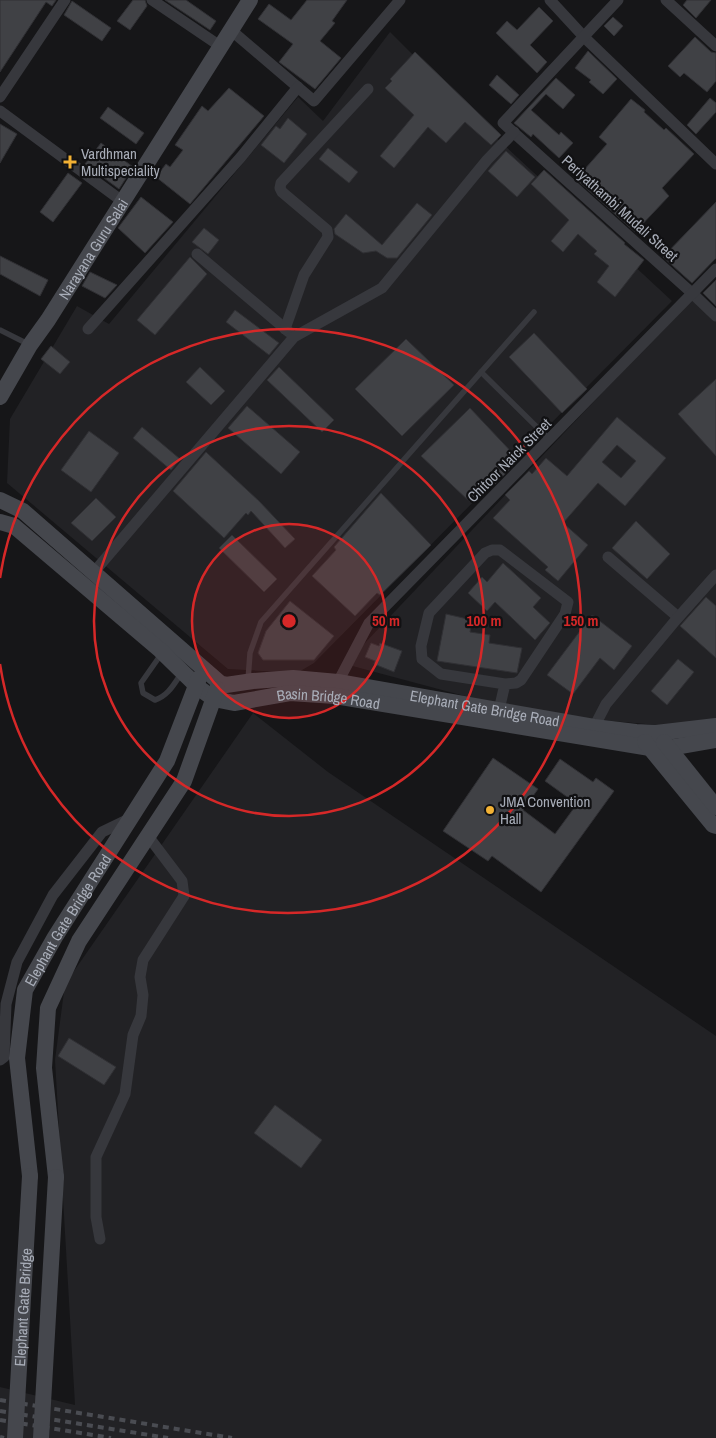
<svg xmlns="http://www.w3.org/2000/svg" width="716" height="1438" font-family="'Archivo Narrow',sans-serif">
<rect width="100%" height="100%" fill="#161618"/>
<g fill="#222225">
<path d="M390,32L489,131L672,301L314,663L297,673L228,669L7,483L10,419L77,306L109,324L298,97L323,121Z"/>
<path d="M693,297L716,321V727H679L589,719L472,698L345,664Z"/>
<path d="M253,713L328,772L716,1036V1438H0V1387L75,1405L55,1060L65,984Z"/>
</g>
<g fill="#404145" stroke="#303034" fill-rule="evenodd">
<path d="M0,0H56L52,6L46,2L0,72Z"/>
<path d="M133,0H145L147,6L130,30L117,21Z"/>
<path d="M165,0H186L216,21L210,30Z"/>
<path d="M307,0H347L332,21L335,23L320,41L341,58L315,89L279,62L293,44L258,19L269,4L291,20Z"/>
<path d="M687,0H711L696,18L683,5Z"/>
<path d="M72,1L111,28L102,41L64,15Z"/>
<path d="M539,7L553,21L530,45L547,62L537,73L496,33L507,21L517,30Z"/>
<path d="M613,17L623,26L614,36L604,26Z"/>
<path d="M695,37L711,52L716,53V81L707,92L684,73L680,77L668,66Z"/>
<path d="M588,51L617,79L603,94L589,82L591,80L575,68Z"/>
<path d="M415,52L501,135L491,145L465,122L446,143L428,127L394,168L380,156L414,115L385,88L392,81L390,79Z"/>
<path d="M497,75L519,95L511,104L489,85Z"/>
<path d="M556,78L575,95L563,109L546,94L531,110L559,135L561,132L573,143L559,158L533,134L531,137L514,123Z"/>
<path d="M229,88L264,116L190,204L156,177L166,164L170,167L183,150L175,145L202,106L208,111Z"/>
<path d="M710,98L716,103V112L696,134L687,125Z"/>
<path d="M631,99L645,110L644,112L664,130L666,128L694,154L662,188L669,196L635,232L576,179L607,144L599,137Z"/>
<path d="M108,107L144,133L136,144L100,118Z"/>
<path d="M288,118L307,134L284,163L261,145L276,126L280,129Z"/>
<path d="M0,124L17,134L0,163Z"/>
<path d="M101,143L133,167L119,189L85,164Z"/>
<path d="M328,148L358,172L349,183L319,159Z"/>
<path d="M506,151L535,177L517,197L488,171Z"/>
<path d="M544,170L625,243L624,244L644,260L615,297L597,282L609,266L594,254L597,251L578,234L563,252L551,241L569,220L531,184Z"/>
<path d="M68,173L82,183L53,222L40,212Z"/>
<path d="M141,197L173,222L145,253L118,228Z"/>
<path d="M716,202V258L692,283L663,257Z"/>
<path d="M417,203L432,215L397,258H387L376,251L363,253L335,234L334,229L346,214L382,245Z"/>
<path d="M204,228L219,240L208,254L192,242Z"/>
<path d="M0,256L48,280L40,296L0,274Z"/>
<path d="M190,257L207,274L155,335L137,320Z"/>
<path d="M90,272L117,285L105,298L82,286Z"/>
<path d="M716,280V306L703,293Z"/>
<path d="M235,310L279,343L269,355L226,322Z"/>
<path d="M534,333L587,389L562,413L509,357Z"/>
<path d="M406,339L454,385L402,436L355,389Z"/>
<path d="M51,346L70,362L60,374L41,359Z"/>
<path d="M200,367L225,391L211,405L186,382Z"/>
<path d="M279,367L334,420L322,432L267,380Z"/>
<path d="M716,379V456L678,414Z"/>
<path d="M247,406L300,452L281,474L228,428Z"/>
<path d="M470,408L519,460L495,484L491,480L470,502L421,456Z"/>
<path d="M617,417L666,458L625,506L598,483L563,523L588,545L558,581L545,570L548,567L493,518L510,500L505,495L529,471L532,474L546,458L567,476ZM617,445L636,461L621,478L602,462Z"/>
<path d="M142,427L180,459L171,470L133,438Z"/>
<path d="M89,431L119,453L91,492L61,470Z"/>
<path d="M206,452L259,501L295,539L285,548L251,511L248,515L246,513L224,538L173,491Z"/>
<path d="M381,493L431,545L380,595L377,593L355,616L312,576L336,550L334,547Z"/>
<path d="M96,498L116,517L92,541L71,523Z"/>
<path d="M636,521L670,554L647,579L612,548Z"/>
<path d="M232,535L277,579L264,592L219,548Z"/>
<path d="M503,563L541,598L533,607L550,623L535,640L495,602L487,611L468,593L482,577L487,582Z"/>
<path d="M706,597L716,606V658L680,626Z"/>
<path d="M290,601L334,636L314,660H263L258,653L266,631Z"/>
<path d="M446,614L472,620L470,632L490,635L489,643L522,648L517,673L437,661Z"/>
<path d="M592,615L632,646L614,670L600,658L573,694L547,675Z"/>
<path d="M371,643L379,646L380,643L402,651L394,672L374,664L375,661L365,657Z"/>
<path d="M678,659L694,672L667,705L651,691Z"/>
<path d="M493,758L538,789L523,810L555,834L577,804L545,781L560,759L593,782L596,778L614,791L541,892L492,856L488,861L443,831Z"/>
<path d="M69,1038L116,1067L104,1085L58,1056Z"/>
<path d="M275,1105L322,1140L301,1168L254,1133Z"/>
</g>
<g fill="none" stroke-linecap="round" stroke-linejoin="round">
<g stroke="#37383d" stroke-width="5.5">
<path d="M0,330L28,344"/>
<path d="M481,372L550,440"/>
<path d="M162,653L141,683L143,693L155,700C168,696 174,684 181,674"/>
<path d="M248,680L250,653L261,622L534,312"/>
</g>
<g stroke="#37383d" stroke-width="11">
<path d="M152,0L220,46"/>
<path d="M550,0L585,38L716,164"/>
<path d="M618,0L503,123L693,294L716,316"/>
<path d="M666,0L716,46"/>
<path d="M232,31L314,101L400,0"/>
<path d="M0,97L65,0"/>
<path d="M0,111L122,201"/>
<path d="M197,254L289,332"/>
<path d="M88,329L241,157L298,87"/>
<path d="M285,329L304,275L328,237L327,230L282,192L280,188L281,183L368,89"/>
<path d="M608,557L678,617"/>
<path d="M94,572L294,337L382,288L487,160L514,132"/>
<path d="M338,682L369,623L716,269"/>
<path d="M499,710L505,684L441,674L422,659L421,646L429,613L485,553L492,550H500L568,602L565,614L521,680L516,683L505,684"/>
<path d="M591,733L606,704L675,621L716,575"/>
<path d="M0,1060L4,1057L6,1004L17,962L53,895L102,832L129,819"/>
<path d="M100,1239L96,1217V1157L125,1094L133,1035L141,1016L143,995L140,977L143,960L184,896L182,881L148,836"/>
</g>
<g stroke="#45474d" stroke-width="16">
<path id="s1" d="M0,397L30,345L48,320L250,0"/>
<path id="s2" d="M0,500L23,511L220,683L226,685L253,681L293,678L338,682L594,727L636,732L656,733L716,726"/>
<path id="s3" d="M0,522L14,526L160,650L199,688L214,699L234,703L290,693L335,696L650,748H669L716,740"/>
<path d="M645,742L713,825L716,826"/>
<path d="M664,742L716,807"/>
<path id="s4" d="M30,1176L17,1058L25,990L55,937L167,761L199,678"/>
<path d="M56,1177L44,1068L48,1008L79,941L184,781L217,689"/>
</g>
<g stroke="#4a4c52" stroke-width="4" stroke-dasharray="6 5" stroke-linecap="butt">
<path d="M0,1400L232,1438"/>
<path d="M0,1411L168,1438"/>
<path d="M0,1420L111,1438"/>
<path d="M0,1437L4,1438"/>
</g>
<g stroke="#45474d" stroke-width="16">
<path id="s5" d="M15,1438L30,1176"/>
<path d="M41,1438L56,1177"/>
</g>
</g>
<circle cx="289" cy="621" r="97" fill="#d62828" fill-opacity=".12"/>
<g fill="none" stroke="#d62828" stroke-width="2.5">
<circle cx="289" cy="621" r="97"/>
<circle cx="289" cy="621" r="195"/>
<path d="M0 578A292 292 0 1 1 0 664"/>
</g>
<g fill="#f2b134" stroke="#111113" stroke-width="2">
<path d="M67.5 154.5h5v5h5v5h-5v5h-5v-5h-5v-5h5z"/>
<circle cx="490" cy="810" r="5"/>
</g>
<g text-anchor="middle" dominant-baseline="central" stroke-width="4.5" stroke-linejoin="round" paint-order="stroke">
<g font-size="15" fill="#a8adb8" stroke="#111113" text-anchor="start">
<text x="81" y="153">Vardhman<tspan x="81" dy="17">Multispeciality</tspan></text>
<text x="500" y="801">JMA Convention<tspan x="500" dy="17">Hall</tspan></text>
</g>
<g font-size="15" fill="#a8adb8" stroke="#111113">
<text transform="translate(620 208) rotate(42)">Periyathambi Mudali Street</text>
<text stroke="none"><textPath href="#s1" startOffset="175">Narayana Guru Salai</textPath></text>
<text transform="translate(509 460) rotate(-45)">Chitoor Naick Street</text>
<text stroke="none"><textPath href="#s3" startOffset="395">Basin Bridge Road</textPath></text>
<text stroke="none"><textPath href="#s2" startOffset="555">Elephant Gate Bridge Road</textPath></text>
<text stroke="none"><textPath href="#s4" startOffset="269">Elephant Gate Bridge Road</textPath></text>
<text stroke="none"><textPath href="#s5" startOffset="131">Elephant Gate Bridge</textPath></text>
</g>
</g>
<circle cx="289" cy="621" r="8" fill="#d62828" stroke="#111113" stroke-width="2.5"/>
<g font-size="15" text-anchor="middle" font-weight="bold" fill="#d62828" stroke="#111113" stroke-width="4.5" stroke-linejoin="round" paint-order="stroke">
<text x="386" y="626">50 m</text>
<text x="484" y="626">100 m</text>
<text x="581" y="626">150 m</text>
</g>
</svg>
